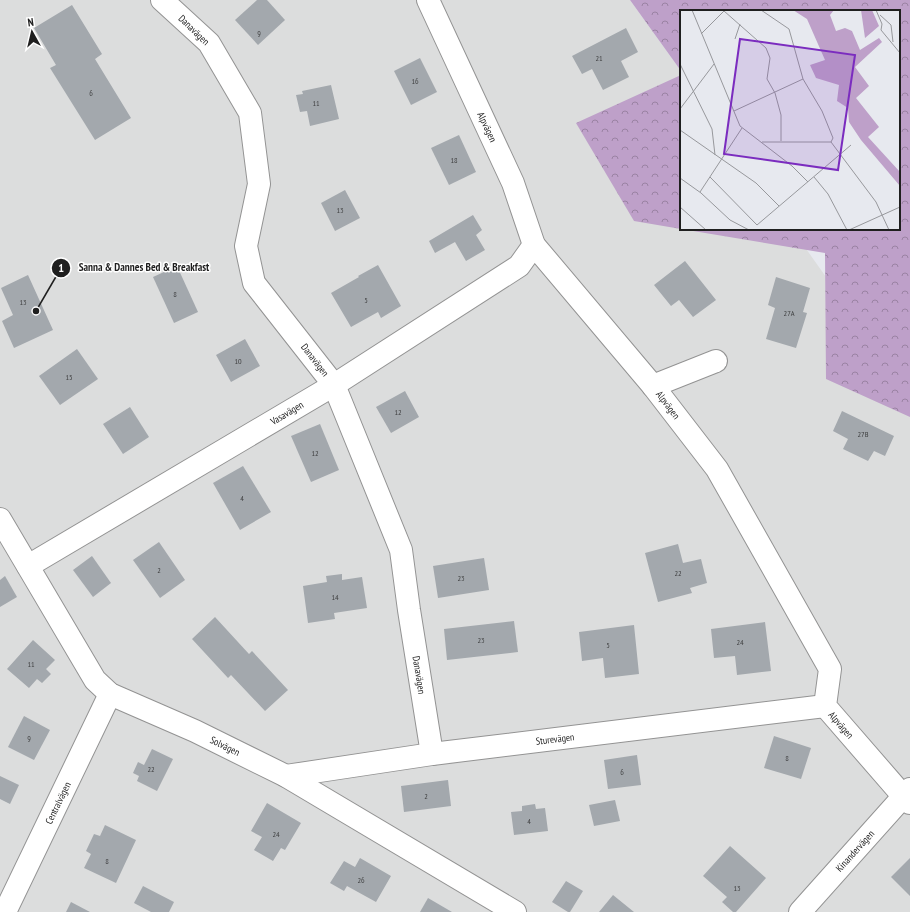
<svg xmlns="http://www.w3.org/2000/svg" width="910" height="912" font-family="'PT Sans Narrow',sans-serif">
<defs>
<pattern id="forest-crowns" width="20" height="18" patternUnits="userSpaceOnUse"><rect width="20" height="18" fill="#bea0c9"/><path d="M2 6a3 3 0 1 1 6 0M12 15a3 3 0 1 1 6 0" fill="none" stroke="#9a82a3"/></pattern>
</defs>
<rect width="100%" height="100%" fill="#e7e9ef"/>
<path fill="#dcdddd" d="M0,0H630L681,71V229H792L899,380L910,416V912H0Z"/>
<g fill="url(#forest-crowns)">
<path d="M630,0H910V417L826,379L825,253L681,229H899V11H681V71Z"/>
<path d="M681,75V229L634,221L576,123Z"/>
</g>
<g fill="#a3a8ad">
<path d="M257,0H267L285,20L258,45L235,20Z"/>
<path d="M72,5L102,54L95,59L131,118L95,140L50,68L56,65L34,28Z"/>
<path d="M626,28L638,52L621,61L629,77L603,90L592,69L582,74L572,56Z"/>
<path d="M420,58L437,92L411,105L394,71Z"/>
<path d="M331,85L339,119L310,126L307,111L300,112L296,95L303,94L302,91Z"/>
<path d="M459,135L476,172L449,185L431,148Z"/>
<path d="M345,190L360,218L335,231L321,203Z"/>
<path d="M473,215L482,230L476,235L485,250L466,261L455,242L435,253L429,241Z"/>
<path d="M685,261L716,300L693,317L679,300L671,306L654,285Z"/>
<path d="M378,265L401,306L381,318L378,312L351,327L331,293L359,277L358,276Z"/>
<path d="M177,266L198,312L174,323L153,277Z"/>
<path d="M28,275L53,330L14,348L2,321L13,315L1,288Z"/>
<path d="M776,277L810,288L803,312L807,313L796,348L766,339L775,308L768,305Z"/>
<path d="M245,339L260,366L231,382L216,355Z"/>
<path d="M77,349L98,379L60,405L39,376Z"/>
<path d="M405,391L419,417L391,433L376,407Z"/>
<path d="M130,407L149,437L123,454L103,424Z"/>
<path d="M842,411L894,436L885,456L874,451L868,461L843,449L848,439L833,431Z"/>
<path d="M320,424L339,470L311,482L291,436Z"/>
<path d="M243,466L271,512L240,530L213,483Z"/>
<path d="M159,542L185,580L160,598L133,560Z"/>
<path d="M678,544L683,563L701,559L707,583L690,588L692,593L658,602L645,553Z"/>
<path d="M92,556L111,583L93,597L73,570Z"/>
<path d="M484,558L489,590L438,598L433,566Z"/>
<path d="M342,574V580L362,577L367,608L334,613L335,619L308,623L303,586L327,582L326,576Z"/>
<path d="M5,576L17,597L0,607V580Z"/>
<path d="M215,617L249,654L252,651L288,690L265,711L231,675L228,678L192,639Z"/>
<path d="M514,621L518,652L447,660L444,629Z"/>
<path d="M765,622L771,671L737,675L735,656L714,658L711,629Z"/>
<path d="M634,625L639,674L605,678L603,658L582,661L579,632Z"/>
<path d="M33,640L55,660L46,669L51,674L42,683L37,679L29,688L7,669Z"/>
<path d="M24,716L50,730L34,760L8,747Z"/>
<path d="M774,736L811,748L801,779L764,768Z"/>
<path d="M152,749L173,759L157,791L137,781L139,776L133,773L138,762L144,765Z"/>
<path d="M637,755L641,785L608,789L604,760Z"/>
<path d="M0,776L19,785L10,804L0,799Z"/>
<path d="M448,780L451,806L404,812L401,786Z"/>
<path d="M615,800L620,821L594,826L589,805Z"/>
<path d="M267,803L301,823L285,850L281,848L273,861L254,850L262,837L251,831Z"/>
<path d="M535,804L536,809L545,808L548,831L514,835L511,812L522,811V806Z"/>
<path d="M105,825L136,840L116,883L84,868L91,854L86,851L94,834L100,836Z"/>
<path d="M730,846L766,878L736,912H733L722,902L727,897L703,876Z"/>
<path d="M360,858L391,876L376,902L347,886L344,891L330,883L344,861L355,867Z"/>
<path d="M910,858V896L891,877Z"/>
<path d="M566,881L583,891L570,912H568L552,902Z"/>
<path d="M143,886L174,902L169,912H151L134,903Z"/>
<path d="M613,895L634,912H599Z"/>
<path d="M428,898L452,912H420Z"/>
<path d="M71,902L90,912H66Z"/>
</g>
<g fill="none" stroke-linecap="round" stroke-linejoin="round">
<defs>
<g id="minor">
<path d="M162,0L209,43L250,113L259,184L246,246L254,283L334,385L401,550L409,610L432,754"/>
<path d="M428,0L513,183L534,245L653,386L717,469L830,669L825,706L904,797L910,803"/>
<path d="M653,386L716,361"/>
<path d="M0,519L95,680L110,694L195,731L286,776L515,912"/>
<path d="M28,566L334,385L519,266L534,245"/>
<path d="M286,776L432,754L825,706"/>
<path d="M5,912L110,694"/>
<path d="M800,912L910,789"/>
</g>
</defs>
<use href="#minor" stroke="#939393" stroke-width="24"/>
<use href="#minor" stroke="#fff" stroke-width="22"/>
</g>
<g text-anchor="middle" dominant-baseline="central" stroke-width="3" stroke-linejoin="round" paint-order="stroke">
<g font-size="8" fill="#404142">
<text x="259" y="33">9</text>
<text x="599" y="58">21</text>
<text x="415" y="81">16</text>
<text x="91" y="93">6</text>
<text x="316" y="103">11</text>
<text x="454" y="160">18</text>
<text x="340" y="210">13</text>
<text x="175" y="294">8</text>
<text x="366" y="300">5</text>
<text x="23" y="302">13</text>
<text x="789" y="313">27A</text>
<text x="238" y="361">10</text>
<text x="69" y="377">15</text>
<text x="398" y="412">12</text>
<text x="863" y="434">27B</text>
<text x="315" y="453">12</text>
<text x="242" y="498">4</text>
<text x="159" y="570">2</text>
<text x="678" y="573">22</text>
<text x="461" y="578">23</text>
<text x="335" y="597">14</text>
<text x="481" y="640">23</text>
<text x="740" y="642">24</text>
<text x="608" y="645">5</text>
<text x="31" y="664">11</text>
<text x="29" y="738">9</text>
<text x="787" y="758">8</text>
<text x="151" y="769">22</text>
<text x="622" y="772">6</text>
<text x="426" y="796">2</text>
<text x="529" y="821">4</text>
<text x="276" y="834">24</text>
<text x="107" y="861">8</text>
<text x="361" y="880">26</text>
<text x="737" y="888">13</text>
</g>
<g font-size="10" fill="#1f1f1f" stroke="#fff">
<text transform="translate(194 30) rotate(44)">Danavägen</text>
<text transform="translate(487 127) rotate(65)">Alpvägen</text>
<text transform="translate(315 360) rotate(52)">Danavägen</text>
<text transform="translate(668 405) rotate(53)">Alpvägen</text>
<text transform="translate(287 413) rotate(-31)">Vasavägen</text>
<text transform="translate(419 675) rotate(81)">Danavägen</text>
<text transform="translate(841 725) rotate(49)">Alpvägen</text>
<text transform="translate(555 739) rotate(-7)">Sturevägen</text>
<text transform="translate(225 746) rotate(26)">Solvägen</text>
<text transform="translate(58 803) rotate(-64)">Centralvägen</text>
<text transform="translate(855 851) rotate(-48)">Kinandervägen</text>
</g>
</g>
<g transform="translate(680 10)">
<rect width="220" height="220" fill="#e7e9ef"/>
<path d="M113,0H154L150,5L156,21L165,18L172,21L180,40L199,28L202,32L175,57L189,76L176,88L199,117L188,127L220,162V176L181,130L169,112L168,98L157,91L159,75L136,68L130,55L145,50L127,9ZM181,0H192L199,16L185,28Z" fill="#bea0c9"/>
<path fill="none" stroke="#97989c" stroke-width="1" d="M12,0L60,116L112,156L128,172M81,0L109,19L123,69L142,101L153,128L151,132L196,192L209,220M196,0L202,14L201,20L220,43M44,1L86,38L90,48L87,69L95,83L101,105V131M200,5L211,15L213,32M21,24L45,0M55,29L60,14M0,54L32,119L35,145M0,99L34,54M54,101L123,69M0,120L76,173L99,196M82,132H151M30,167L77,215L171,135M134,167L148,184L167,220M0,168L21,183L50,210L69,220M20,182L62,118M0,197L26,220M169,220L220,197"/>
<path fill="#7b2cbf" fill-opacity="0.15" stroke="#7b2cbf" stroke-width="2" d="M60,29L175,45L158,160L44,144Z"/>
<rect width="220" height="220" fill="none" stroke="#1f1f1f" stroke-width="2"/>
</g>
<path fill="none" stroke="#1f1f1f" stroke-width="1.5" d="M36 311L61 268"/>
<g fill="#1f1f1f" stroke="#fff" stroke-width="1.5">
<circle cx="36" cy="311" r="4"/>
<circle cx="61" cy="268" r="10"/>
</g>
<g font-size="12" text-anchor="middle" font-weight="bold" fill="#fff">
<text x="61" y="272">1</text>
</g>
<g font-size="11" text-anchor="middle" font-weight="bold" fill="#1f1f1f" stroke="#fff" stroke-width="3" stroke-linejoin="round" paint-order="stroke">
<text x="144" y="271">Sanna &amp; Dannes Bed &amp; Breakfast</text>
</g>
<g transform="translate(32 32) rotate(352)" stroke="#ffffff" stroke-width="3" paint-order="stroke">
<path d="M0-3L7 15L0 10L-7 15Z" fill="#1f1f1f"/>
<text y="-6" font-size="11" font-weight="bold" text-anchor="middle" fill="#1f1f1f">N</text>
</g>
</svg>
